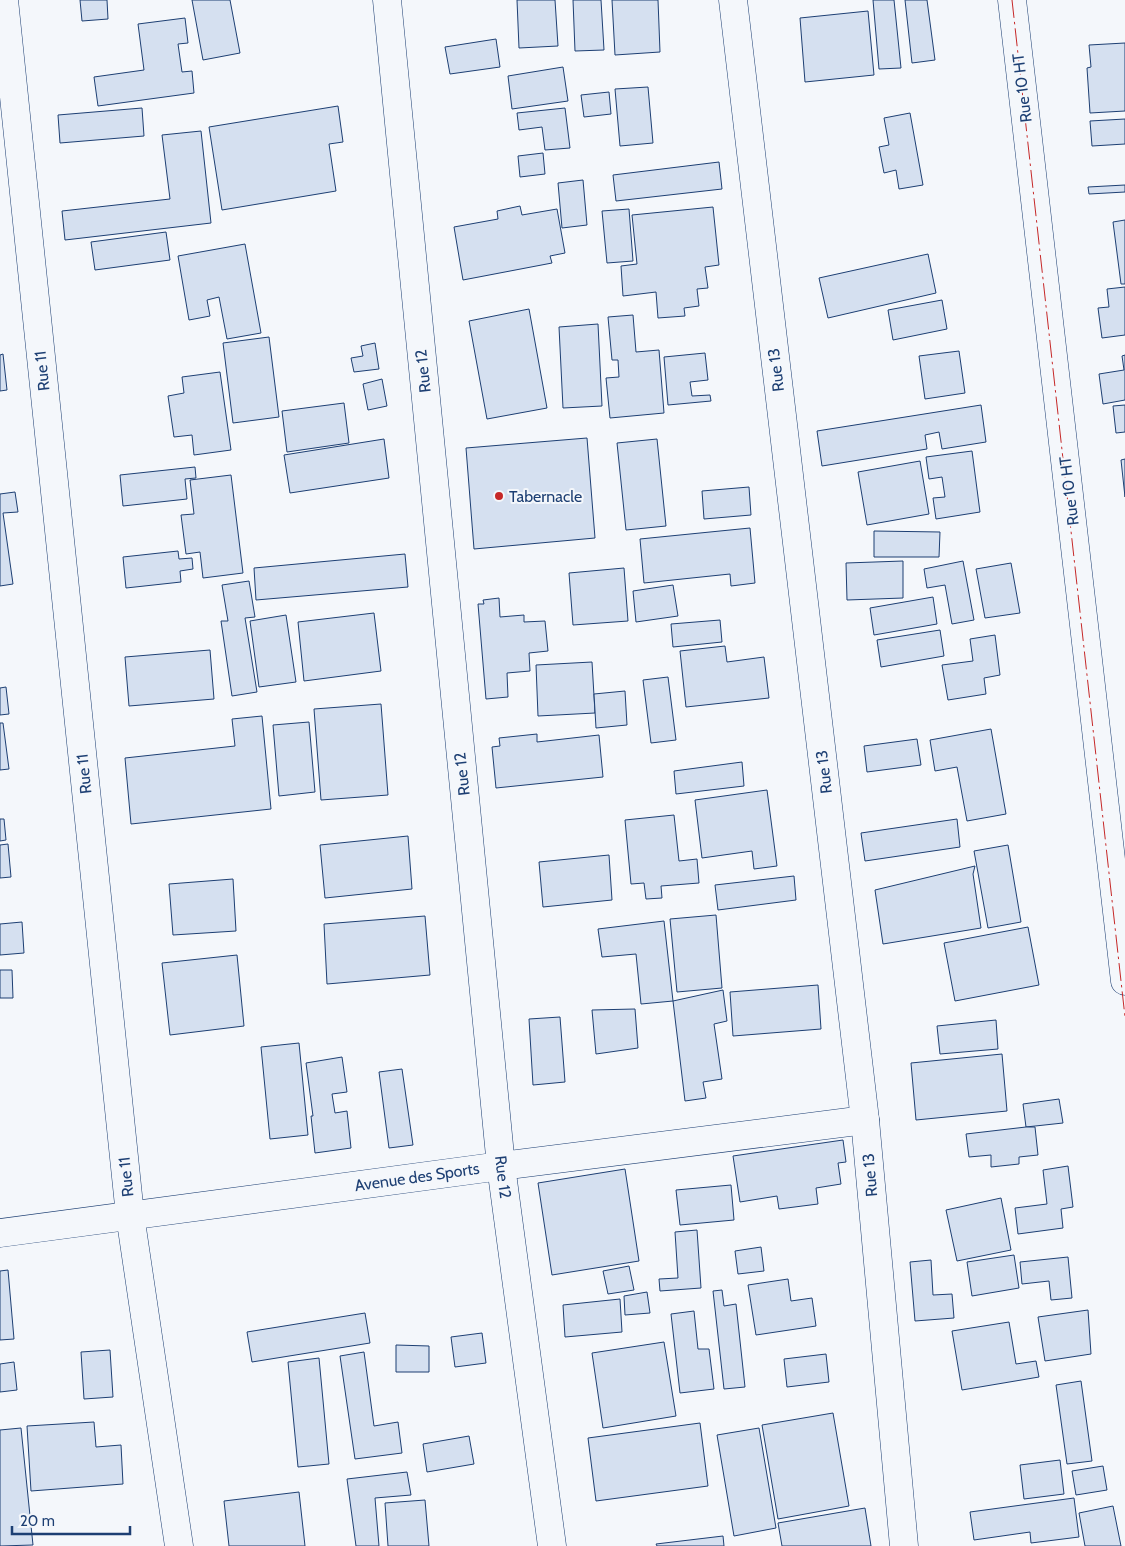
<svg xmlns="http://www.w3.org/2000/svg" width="1125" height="1546" font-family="Cabin,sans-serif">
<rect width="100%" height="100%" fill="#f4f7fb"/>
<g fill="#d5e0f0" stroke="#1d3f73">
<path d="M80,0H107L108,19L82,21Z"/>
<path d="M192,0H230L240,53L203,60Z"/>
<path d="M517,0H555L558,46L519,48Z"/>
<path d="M573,0H601L604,50L575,51Z"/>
<path d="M612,0H658L660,52L615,55Z"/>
<path d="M873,0H894L901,68L879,69Z"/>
<path d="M905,0H927L935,60L912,63Z"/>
<path d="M868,11L874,75L805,82L800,18Z"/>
<path d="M185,18L188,43L178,44L182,72L192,71L194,93L98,106L94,77L144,70L138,24Z"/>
<path d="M496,39L500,67L450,74L445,47Z"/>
<path d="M1125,43V111L1090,113L1087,68L1091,67L1089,45Z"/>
<path d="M563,67L568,101L512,109L508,76Z"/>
<path d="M648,87L653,143L620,146L615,89Z"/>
<path d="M609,92L611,114L584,117L581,95Z"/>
<path d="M338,106L343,142L329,144L336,191L222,210L209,127Z"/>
<path d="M142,108L144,136L60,143L58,115Z"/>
<path d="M565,108L570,148L545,150L542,127L519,130L517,113Z"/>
<path d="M910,113L923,185L899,189L896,170L884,173L879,147L889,145L884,118Z"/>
<path d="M1125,119V144L1092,146L1090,121Z"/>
<path d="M201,131L211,223L65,240L62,211L170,199L162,135Z"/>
<path d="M543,153L545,174L520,177L518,156Z"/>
<path d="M719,162L722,189L616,201L613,175Z"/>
<path d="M583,180L587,225L562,228L558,183Z"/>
<path d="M1125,185V192L1089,194L1088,187Z"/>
<path d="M520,206L522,215L557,209L565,253L550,256L552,263L463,280L454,227L498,219L497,211Z"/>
<path d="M713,207L719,265L705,267L708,288L697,289L699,306L684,308L685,316L658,318L656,292L623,296L621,266L637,264L632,215Z"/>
<path d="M629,209L633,261L607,263L602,211Z"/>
<path d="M1125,220V284H1121L1113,222Z"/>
<path d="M166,232L170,260L95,270L91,242Z"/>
<path d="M245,244L261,333L227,339L219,297L207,300L210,316L189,320L178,256Z"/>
<path d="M928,254L936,293L828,318L819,278Z"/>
<path d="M1125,287V335L1102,338L1098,308L1109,307L1107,289Z"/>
<path d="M942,300L947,329L893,340L888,310Z"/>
<path d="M529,309L547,408L487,419L469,321Z"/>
<path d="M633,315L636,352L659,350L664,413L610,418L606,378L619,377L618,360H612L608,317Z"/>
<path d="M598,324L602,406L563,408L559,327Z"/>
<path d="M269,337L279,417L233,423L223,343Z"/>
<path d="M375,343L379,369L354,372L351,358L363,356L361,346Z"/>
<path d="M959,351L965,393L925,399L919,356Z"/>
<path d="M705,353L708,380L690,382L692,396L710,395L711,401L668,405L664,357Z"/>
<path d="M3,354L7,390L0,391V355Z"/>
<path d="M1125,355V400L1103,404L1099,374L1124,370L1122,356Z"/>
<path d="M220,372L231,450L194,455L192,435L174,437L168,396L184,393L182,377Z"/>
<path d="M382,379L387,406L368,410L363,384Z"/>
<path d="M344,403L349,443L287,452L282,411Z"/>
<path d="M981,405L986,442L942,449L939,432L925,435L927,449L822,466L817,431Z"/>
<path d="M1125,405V432L1116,433L1113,406Z"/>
<path d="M587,438L595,538L474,549L466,448Z"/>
<path d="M384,439L389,478L290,493L284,455Z"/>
<path d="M657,439L666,526L626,530L617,443Z"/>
<path d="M972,451L980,512L936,519L933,498L945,497L942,477L929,479L926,457Z"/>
<path d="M1125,459V497L1121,460Z"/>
<path d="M920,461L929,514L867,525L858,472Z"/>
<path d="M195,467L196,478L185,479L187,499L123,506L120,475Z"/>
<path d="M231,475L243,573L203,578L200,552L186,554L181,515L194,514L190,480Z"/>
<path d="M749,487L751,515L704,519L702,491Z"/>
<path d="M15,492L18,512L3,513L13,584L0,586V494Z"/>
<path d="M750,528L755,583L731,586L730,574L644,583L640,539Z"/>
<path d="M874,531L940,532L939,557H874Z"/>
<path d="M178,551L179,559L192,558L193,569L180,571L181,582L126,588L123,557Z"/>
<path d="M405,554L408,587L256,600L254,568Z"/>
<path d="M903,561V598L847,600L846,563Z"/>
<path d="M963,561L974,620L952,624L945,585L927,588L924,569Z"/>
<path d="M1011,563L1020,613L985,618L976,569Z"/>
<path d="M624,568L628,621L573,625L569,573Z"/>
<path d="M249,581L255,617L245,618L257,692L232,696L221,621H228L222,585Z"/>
<path d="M673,585L678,616L636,622L633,591Z"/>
<path d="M933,597L937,624L874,635L870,608Z"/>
<path d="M499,598L500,617L524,615V622L545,621L548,651L529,653L530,671L507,673L508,697L486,699L478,604H484L483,600Z"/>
<path d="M374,613L381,671L304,681L298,622Z"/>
<path d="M286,615L296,682L259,687L250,621Z"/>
<path d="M720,620L722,642L673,647L671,624Z"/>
<path d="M940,630L944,656L881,667L877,640Z"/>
<path d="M995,635L1000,675L984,678L986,694L948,700L942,665L973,661L970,639Z"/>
<path d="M725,646L727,662L764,657L769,698L686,707L680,651Z"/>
<path d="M210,650L214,699L129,706L125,657Z"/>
<path d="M592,662L595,713L538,716L536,665Z"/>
<path d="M668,677L676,740L651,743L643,680Z"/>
<path d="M6,687L9,714L0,715V688Z"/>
<path d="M625,691L627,725L596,728L594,694Z"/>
<path d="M381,704L388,795L321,800L314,709Z"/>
<path d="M262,716L271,809L131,824L125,758L235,746L232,719Z"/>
<path d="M309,722L315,792L279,796L273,725Z"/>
<path d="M0,723H3L9,769L0,770Z"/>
<path d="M991,729L1006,814L967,821L957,767L935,771L930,740Z"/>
<path d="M537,734V742L599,735L603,777L496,788L492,747L500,746L499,738Z"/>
<path d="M917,739L921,765L867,772L864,746Z"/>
<path d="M742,762L744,786L676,794L674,771Z"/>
<path d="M767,790L777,866L754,869L752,851L702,858L695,800Z"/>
<path d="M674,815L679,861L697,859L699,883L661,886L662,898L646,899L644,883L631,884L625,820Z"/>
<path d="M0,819H4L6,840L0,841Z"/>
<path d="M957,819L960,847L865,861L861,833Z"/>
<path d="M408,836L412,889L325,898L320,845Z"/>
<path d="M8,844L11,877L0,878V845Z"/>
<path d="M1008,845L1021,922L988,928L974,851Z"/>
<path d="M609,855L612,900L543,907L539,862Z"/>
<path d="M975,866L973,874L981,928L883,944L875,890Z"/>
<path d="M794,876L796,900L718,910L715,885Z"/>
<path d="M233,879L236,931L173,935L169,884Z"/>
<path d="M716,915L722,988L677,992L670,919Z"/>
<path d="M425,916L430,975L327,984L324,924Z"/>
<path d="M664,921L673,1001L641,1004L636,954L602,957L598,929Z"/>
<path d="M22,922L24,953L0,955V924Z"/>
<path d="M1028,927L1039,985L955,1001L944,943Z"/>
<path d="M237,955L244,1026L170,1035L162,963Z"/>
<path d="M0,970H12L13,998H0Z"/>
<path d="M818,985L821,1029L733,1036L730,992Z"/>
<path d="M723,990L727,1021L714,1024L722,1079L703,1082L706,1098L685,1101L673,1001Z"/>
<path d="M635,1009L638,1048L596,1054L592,1010Z"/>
<path d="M560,1017L565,1082L533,1085L529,1019Z"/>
<path d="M996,1020L998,1049L940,1054L937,1026Z"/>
<path d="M299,1043L308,1135L270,1139L261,1047Z"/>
<path d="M1002,1054L1007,1111L916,1120L911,1063Z"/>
<path d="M342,1057L347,1092L332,1094L335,1113L347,1111L351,1148L315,1153L311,1116H313L306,1063Z"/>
<path d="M402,1069L413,1145L389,1148L379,1072Z"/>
<path d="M1059,1099L1063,1123L1026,1127L1023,1104Z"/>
<path d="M1026,1127H1035L1038,1155L1019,1157V1164L991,1167V1155L969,1157L966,1134Z"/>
<path d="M843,1140L846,1162L838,1163L841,1184L816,1188L818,1204L779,1209L777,1196L740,1202L733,1156Z"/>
<path d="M1068,1166L1073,1207L1061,1209L1063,1228L1018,1234L1015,1208L1047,1204L1043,1170Z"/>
<path d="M625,1169L639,1261L552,1275L538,1183Z"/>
<path d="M731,1185L734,1220L680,1225L676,1190Z"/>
<path d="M1001,1198L1011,1250L957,1261L946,1210Z"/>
<path d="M697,1230L701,1288L660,1291L659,1279L678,1278L675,1232Z"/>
<path d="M761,1247L764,1271L738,1274L735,1251Z"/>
<path d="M1014,1255L1019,1288L972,1296L967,1262Z"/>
<path d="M1068,1257L1072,1298L1051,1300L1049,1281L1022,1284L1020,1262Z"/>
<path d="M931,1260L933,1295L952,1294L954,1318L915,1321L910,1262Z"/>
<path d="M629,1266L634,1290L608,1294L603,1271Z"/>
<path d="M8,1270L14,1339L0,1340V1271Z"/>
<path d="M788,1279L791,1301L812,1298L816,1326L756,1335L748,1285Z"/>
<path d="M722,1290L724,1306L736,1304L745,1387L724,1389L713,1291Z"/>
<path d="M647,1292L650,1313L625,1315L624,1296Z"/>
<path d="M620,1299L622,1332L565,1337L563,1305Z"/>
<path d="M1088,1310L1091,1354L1045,1361L1038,1317Z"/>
<path d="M694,1311L698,1349H709L714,1389L680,1393L671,1314Z"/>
<path d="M365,1313L370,1343L252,1362L247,1332Z"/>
<path d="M1009,1322L1016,1364L1036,1361L1039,1377L962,1390L952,1331Z"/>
<path d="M482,1333L486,1363L455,1367L451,1337Z"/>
<path d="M664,1342L676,1416L603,1428L592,1353Z"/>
<path d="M396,1345L429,1346V1372H396Z"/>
<path d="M110,1350L113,1397L84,1399L81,1352Z"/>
<path d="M364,1352L374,1426L398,1422L402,1453L355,1459L340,1356Z"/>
<path d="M826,1354L829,1382L787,1387L784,1359Z"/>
<path d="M319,1358L329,1464L298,1467L288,1362Z"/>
<path d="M14,1362L17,1390L0,1392V1364Z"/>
<path d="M1081,1381L1092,1461L1067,1464L1056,1385Z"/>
<path d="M833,1413L849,1506L778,1519L762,1425Z"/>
<path d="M94,1422L96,1447L121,1445L123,1484L31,1491L27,1426Z"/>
<path d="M700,1423L708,1486L596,1501L588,1438Z"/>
<path d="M21,1428L33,1545L0,1546V1430Z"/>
<path d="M759,1428L776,1528L734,1536L717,1435Z"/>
<path d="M469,1436L474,1464L427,1472L423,1444Z"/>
<path d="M1060,1460L1064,1494L1024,1499L1020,1465Z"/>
<path d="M1103,1466L1107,1490L1076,1495L1072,1471Z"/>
<path d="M407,1472L411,1495L375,1498L379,1546H356L347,1479Z"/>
<path d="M299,1492L305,1546H229L224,1501Z"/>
<path d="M1074,1498L1079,1537L1031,1543L1030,1532L974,1540L970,1512Z"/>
<path d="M425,1500L429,1546H388L385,1503Z"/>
<path d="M1113,1506L1121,1546H1085L1079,1513Z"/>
<path d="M865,1508L871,1546H782L778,1523Z"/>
<path d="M723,1536L724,1546H657L656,1544Z"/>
</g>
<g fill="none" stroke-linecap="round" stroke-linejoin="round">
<defs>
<g id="street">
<path d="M4,0L130,1215L179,1546"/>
<path d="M387,0L501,1166L552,1546"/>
<path d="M733,0L865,1120L904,1546"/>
<path d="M1012,0L1125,981"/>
<path d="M0,1233L501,1166L865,1120"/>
</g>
</defs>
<use href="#street" stroke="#1d3f73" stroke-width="29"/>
<use href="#street" stroke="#f4f7fb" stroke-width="28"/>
<path stroke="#c62828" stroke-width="1" stroke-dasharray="18 4 2.5 4" stroke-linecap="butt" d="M1012,0L1125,1017"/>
</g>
<circle fill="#c62828" stroke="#f4f7fb" stroke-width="2" cx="499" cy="496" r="5"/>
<g text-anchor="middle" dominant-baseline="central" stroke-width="4" stroke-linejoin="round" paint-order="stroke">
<g font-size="16" fill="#1d3f73" stroke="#f4f7fb">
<text transform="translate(1022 88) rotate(-97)">Rue 10 HT</text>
<text transform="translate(776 370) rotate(-97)">Rue 13</text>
<text transform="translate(42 371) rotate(-96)">Rue 11</text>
<text transform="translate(423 371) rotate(-96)">Rue 12</text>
<text transform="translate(1069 491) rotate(-97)">Rue 10 HT</text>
<text transform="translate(824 772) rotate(-97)">Rue 13</text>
<text transform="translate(84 774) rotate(-96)">Rue 11</text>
<text transform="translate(462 774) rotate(-96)">Rue 12</text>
<text transform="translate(870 1175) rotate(-95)">Rue 13</text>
<text transform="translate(126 1177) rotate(-96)">Rue 11</text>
<text transform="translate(417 1177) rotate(-8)">Avenue des Sports</text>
<text transform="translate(503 1177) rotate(83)">Rue 12</text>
</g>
<g font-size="16" fill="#1d3f73" stroke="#f4f7fb" text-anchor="start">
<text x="509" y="496">Tabernacle</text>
</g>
</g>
<path d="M12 1526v8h118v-8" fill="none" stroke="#1d3f73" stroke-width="2.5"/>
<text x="20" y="1526" font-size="15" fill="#1d3f73" stroke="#f4f7fb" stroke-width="4" paint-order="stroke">20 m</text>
</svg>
